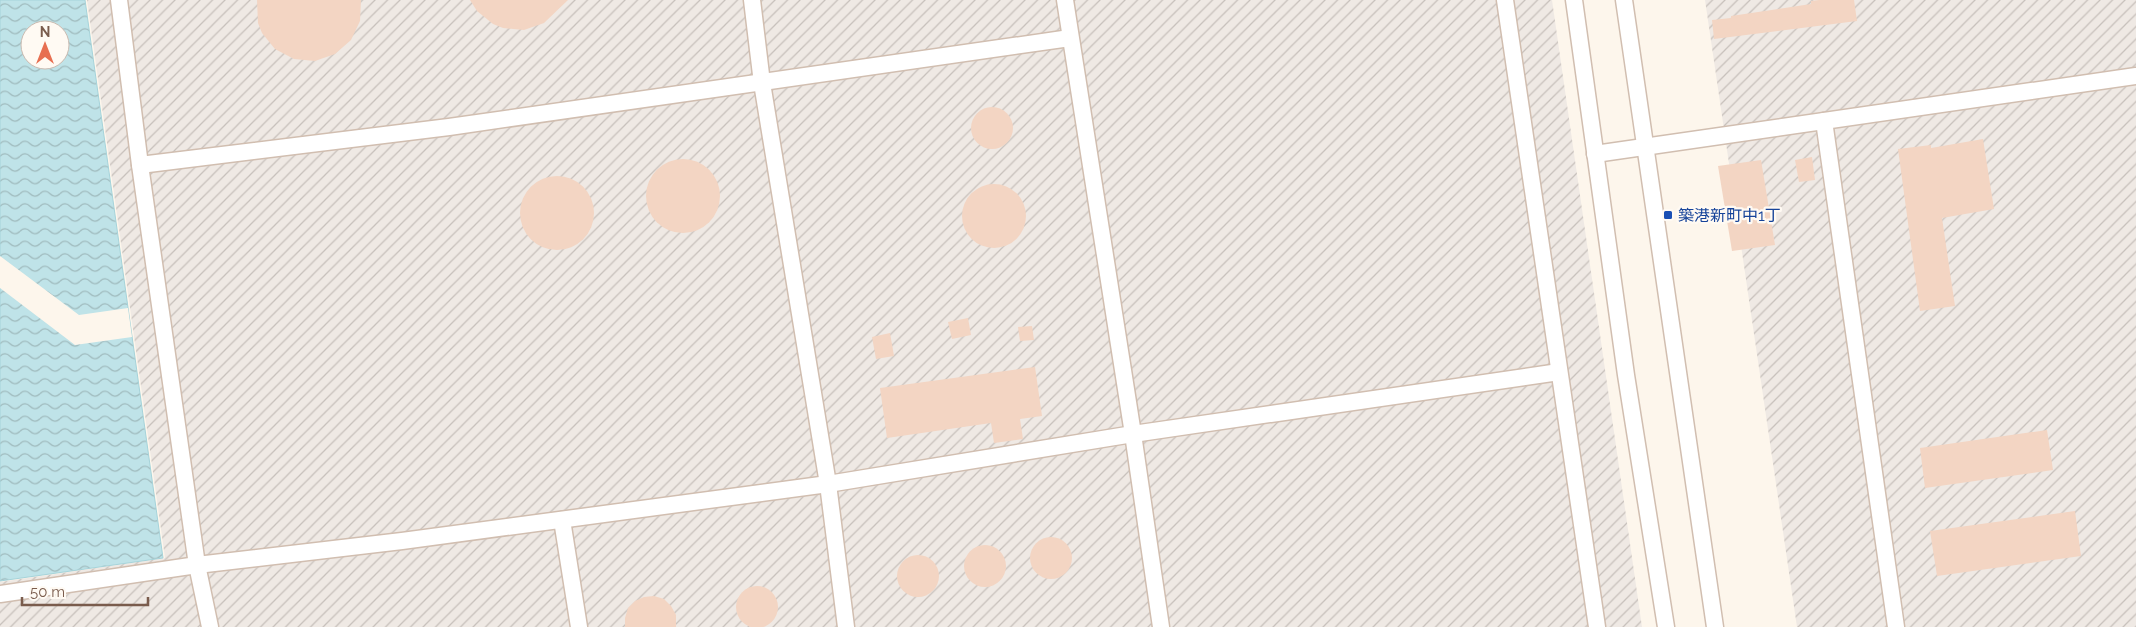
<svg xmlns="http://www.w3.org/2000/svg" width="2136" height="627" font-family="Raleway,'Noto Sans JP',sans-serif">
<defs>
<pattern id="industrial-furrows" width="10" height="10" patternUnits="userSpaceOnUse" patternTransform="scale(1.25)"><rect width="10" height="10" fill="#efe9e4"/><path d="M-1 1l2-2M0 10L10 0M9 11l2-2" fill="none" stroke="#c7c0bb"/></pattern>
<pattern id="water-waves" width="16" height="10" patternUnits="userSpaceOnUse" patternTransform="scale(1.25)"><rect width="16" height="10" fill="#bfe3e8"/><path d="M0 5q4-4 8 0t8 0" fill="none" stroke="#a0bbbe"/></pattern>
</defs>
<rect width="100%" height="100%" fill="#fdf6ec"/>
<g fill="url(#industrial-furrows)">
<path d="M87,0H1552L1642,627H0V582L165,558Z"/>
<path d="M1705,0H2136V627H1797Z"/>
</g>
<path fill="url(#water-waves)" stroke="#a5d3da" fill-rule="evenodd" d="M0,0H85L163,558L0,581ZM30,30H60V60H30Z"/>
<path fill="#fdf6ec" d="M0,256L79,315L128,308L132,337L75,345L0,288Z"/>
<g fill="#f3d5c3">
<path d="M257,0H361L360,21L351,40L335,54L315,61L294,59L275,49L262,33L258,23Z"/>
<path d="M470,0H568L544,23L524,30L503,28L493,24L477,11Z"/>
<path d="M1819,0H1854L1857,21L1714,39L1712,20L1731,18V16L1811,4V1Z"/>
<circle cx="992" cy="128" r="21"/>
<path d="M1983,139L1994,209L1942,218L1955,306L1920,311L1898,149L1931,145V148Z"/>
<path d="M1812,157L1815,180L1799,182L1795,160Z"/>
<circle cx="683" cy="196" r="37"/>
<path d="M1761,160L1775,245L1732,251L1718,166Z"/>
<circle cx="557" cy="213" r="37"/>
<circle cx="994" cy="216" r="32"/>
<path d="M968,318L971,335L952,339L948,322Z"/>
<path d="M1032,326L1034,340L1020,341L1018,327Z"/>
<path d="M890,333L894,356L876,359L872,337Z"/>
<path d="M1035,367L1042,416L1020,419L1023,439L994,443L991,423L887,438L880,388Z"/>
<path d="M2047,430L2053,470L1925,488L1920,448Z"/>
<path d="M2075,511L2081,556L1937,576L1930,531Z"/>
<circle cx="1051" cy="558" r="21"/>
<circle cx="985" cy="566" r="21"/>
<circle cx="918" cy="576" r="21"/>
<circle cx="757" cy="607" r="21"/>
<path d="M654,596L664,599L671,606L676,615V627H625V618L628,608L635,601L644,597Z"/>
</g>
<g fill="none" stroke-linecap="round" stroke-linejoin="round">
<defs>
<g id="minor">
<path d="M119,0L140,165L197,565L210,627"/>
<path d="M752,0L762,83L828,484L846,627"/>
<path d="M1065,0L1133,434L1161,627"/>
<path d="M1505,0L1597,627"/>
<path d="M1574,0L1626,375L1666,627"/>
<path d="M1624,0L1715,627"/>
<path d="M1824,121L1896,627"/>
<path d="M1595,154L2136,76"/>
<path d="M140,165L449,127L1070,38"/>
<path d="M562,520L579,627"/>
<path d="M0,594L197,565L402,541L828,484L1133,434L1559,372"/>
</g>
</defs>
<use href="#minor" stroke="#d1beb0" stroke-width="19"/>
<use href="#minor" stroke="#fff" stroke-width="16"/>
</g>
<rect fill="#1a4fb4" stroke="#fffaf3" stroke-width="2" x="1663" y="210" width="10" height="10" rx="2.5"/>
<g text-anchor="middle" dominant-baseline="central" stroke-width="4.5" stroke-linejoin="round" paint-order="stroke">
<g font-size="16" fill="#164399" stroke="#fffaf3" text-anchor="start">
<text x="1678" y="215">築港新町中1丁</text>
</g>
</g>
<g transform="translate(45 45)"><circle r="24" fill="#fffaf3" stroke="#cabbb1"/>
<path d="M0-4L9 19L0 12L-9 19Z" fill="#e76f51"/>
<text y="-8" font-size="14" font-weight="bold" text-anchor="middle" fill="#7a5c4d">N</text>
</g>
<path d="M22 597v8h126v-8" fill="none" stroke="#7a5c4d" stroke-width="2.5"/>
<text x="30" y="597" font-size="15" fill="#7a5c4d" stroke="#fffaf3" stroke-width="4" paint-order="stroke">50 m</text>
</svg>
